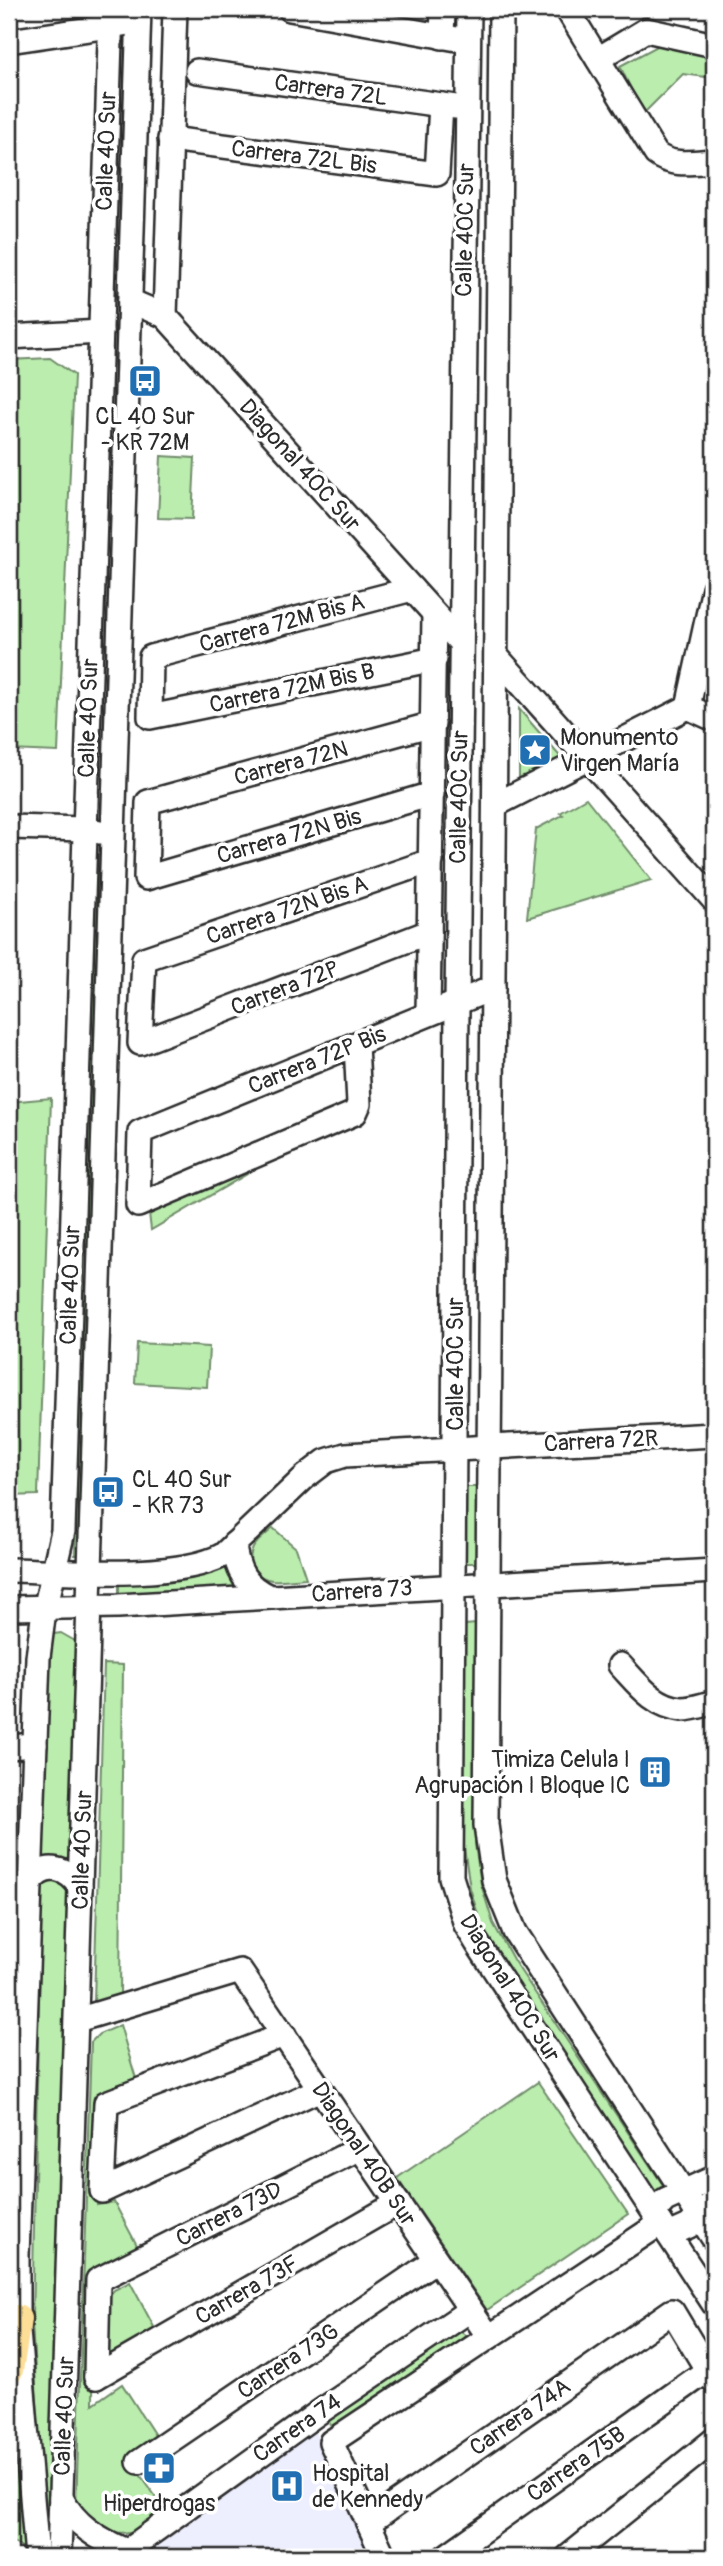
<svg xmlns="http://www.w3.org/2000/svg" width="723" height="2566" font-family="Pangolin,sans-serif">
<rect width="100%" height="100%" fill="#fff"/>
<filter id="ink" filterUnits="userSpaceOnUse"><feTurbulence type="fractalNoise" baseFrequency=".0143" numOctaves="2"/><feDisplacementMap in="SourceGraphic" scale="14" xChannelSelector="R" yChannelSelector="G"/><feConvolveMatrix kernelMatrix="1 2 1 2 8 2 1 2 1" color-interpolation-filters="sRGB"/></filter>
<g filter="url(#ink)">
<path fill="#edeefe" d="M315,2432L369,2557H134L155,2539Z"/>
<g fill="#baedae" stroke="#728c6c" stroke-width="2">
<path d="M661,44L714,57V78L683,74L643,114L620,66Z"/>
<path d="M50,358L74,375L58,752L9,750V360Z"/>
<path d="M161,456L195,458L192,519L158,518Z"/>
<path d="M519,709L564,761L519,788Z"/>
<path d="M586,798L651,880L527,918L536,829L563,815L560,813Z"/>
<path d="M94,854H98L97,897L104,926L84,1555H75Z"/>
<path d="M51,1098L38,1495L9,1496V1102Z"/>
<path d="M245,1169L247,1174L151,1230L149,1213Z"/>
<path d="M137,1343L209,1347L207,1387L135,1383Z"/>
<path d="M463,1487H478V1563H462Z"/>
<path d="M273,1528L296,1548L306,1578C295,1579 283,1581 272,1580C256,1578 245,1563 253,1548C257,1540 267,1534 273,1528Z"/>
<path d="M231,1568L244,1591L119,1598V1578Z"/>
<path d="M476,1624L475,1844L481,1884L493,1923L514,1961L663,2185L653,2194L503,1967L482,1928L470,1888L464,1848L462,1808L465,1625Z"/>
<path d="M61,1633L75,1641L74,1866L38,1862L48,1639L54,1634Z"/>
<path d="M104,1664L123,1665L120,1996L94,2002Z"/>
<path d="M53,1881L65,1886L71,1894L51,2543L46,2541L32,2324L41,1894L44,1885Z"/>
<path d="M120,2025L137,2082L102,2097L97,2205L114,2202L139,2249L94,2274L93,2404L122,2384L158,2440L138,2472L167,2512C123,2542 116,2539 76,2507L91,2042L99,2034Z"/>
<path d="M538,2082L628,2214L487,2310L397,2178Z"/>
<path d="M130,2282L155,2329L107,2358L109,2296L114,2290Z"/>
<path d="M461,2332L465,2335L466,2340L333,2430L327,2418L456,2333Z"/>
<path d="M14,2380L27,2552L9,2539V2390Z"/>
</g>
<g fill="none" stroke-linecap="round" stroke-linejoin="round">
<defs>
<g id="minor">
<path d="M290,9L468,41"/>
<path d="M469,9L457,1003L451,1877L466,1925L477,1943L714,2304"/>
<path d="M501,9L486,1825L494,1880L515,1932L714,2239"/>
<path d="M567,9L656,154C672,167 695,162 714,161"/>
<path d="M442,37L443,9"/>
<path d="M9,41L123,24"/>
<path d="M598,59L646,30L714,45"/>
<path d="M197,71L456,107"/>
<path d="M170,139L437,174L441,105"/>
<path d="M130,301L165,316L461,643"/>
<path d="M165,316L175,9"/>
<path d="M9,337L101,332"/>
<path d="M412,589L151,657L150,717L435,659"/>
<path d="M497,657L714,900"/>
<path d="M688,707L714,588"/>
<path d="M688,707L714,719"/>
<path d="M432,794L146,878L148,802L433,724"/>
<path d="M495,805L688,707"/>
<path d="M9,827L85,829L100,832"/>
<path d="M429,932L140,1043L144,959L431,861"/>
<path d="M428,1014L434,614"/>
<path d="M356,1044L359,1104L355,1113L138,1205L140,1132L493,988"/>
<path d="M234,1544C236,1570 246,1587 270,1597"/>
<path d="M9,1570C63,1571 178,1580 223,1555L305,1477L326,1461L345,1455L714,1435"/>
<path d="M9,1608L118,1606L714,1571"/>
<path d="M620,1665C637,1683 654,1707 682,1709C692,1709 704,1705 714,1702"/>
<path d="M9,1747L35,1745"/>
<path d="M30,1882C46,1861 67,1868 80,1887"/>
<path d="M77,2020L240,1971L489,2337"/>
<path d="M284,2035L106,2103L102,2191L320,2089"/>
<path d="M654,2212L665,2200L714,2178"/>
<path d="M669,2235L689,2226L714,2201"/>
<path d="M96,2377L98,2280L360,2148"/>
<path d="M96,2377L398,2203"/>
<path d="M139,2462L436,2260"/>
<path d="M61,2498C76,2526 97,2538 126,2551"/>
<path d="M368,2523L672,2311L714,2381"/>
<path d="M37,2557L17,2319V2256L38,1657L43,1618L63,1531L111,9"/>
<path d="M59,2557L139,9"/>
<path d="M118,2557L318,2413L470,2310"/>
<path d="M384,2557L331,2442L661,2223"/>
<path d="M445,2557L708,2370"/>
<path d="M568,2557L714,2440"/>
</g>
<path id="major" d="M9,2370L17,2319"/>
</defs>
<use href="#minor" stroke="#2b2b2b" stroke-width="28"/>
<use href="#major" stroke="#2b2b2b" stroke-width="33"/>
<use href="#minor" stroke="#fff" stroke-width="23"/>
<use href="#major" stroke="#fcde96" stroke-width="28"/>
</g>
</g>
<defs>
<symbol id="bus-square" viewBox="-11 -11 22 22"><rect x="-9" y="-9" width="18" height="18" rx="4" fill="#1f6fb2" stroke="#fff"/><path d="M-5-6H5V4H4V6H2V4H-2V6H-4V4H-5ZM-3.5-4V0h7V-4ZM-3.5 1.2v1.5H-2V1.2ZM2 1.2v1.5H3.5V1.2Z" fill="#fff"/></symbol>
<symbol id="sight-square" viewBox="-11 -11 22 22"><rect x="-9" y="-9" width="18" height="18" rx="4" fill="#1f6fb2" stroke="#fff"/><path d="M0-6L1.8-2.2L6-1.7L2.9 1.2L3.7 5.4L0 3.3L-3.7 5.4L-2.9 1.2L-6-1.7L-1.8-2.2Z" fill="#fff"/></symbol>
<symbol id="building-square" viewBox="-11 -11 22 22"><rect x="-9" y="-9" width="18" height="18" rx="4" fill="#1f6fb2" stroke="#fff"/><path d="M-4-6H4V6H1V3H-1V6H-4ZM-2.5-4.3h1.7v1.8h-1.7ZM.8-4.3h1.7v1.8H.8ZM-2.5-1h1.7V.8h-1.7ZM.8-1h1.7V.8H.8Z" fill="#fff"/></symbol>
<symbol id="pharmacy-square" viewBox="-11 -11 22 22"><rect x="-9" y="-9" width="18" height="18" rx="4" fill="#1f6fb2" stroke="#fff"/><path d="M-2-6h4v4h4v4h-4v4h-4v-4h-4v-4h4Z" fill="#fff"/></symbol>
<symbol id="hospital-square" viewBox="-11 -11 22 22"><rect x="-9" y="-9" width="18" height="18" rx="4" fill="#1f6fb2" stroke="#fff"/><path d="M-5-5h3v3.5h4V-5h3V5h-3V1.5h-4V5h-3Z" fill="#fff"/></symbol>
</defs>
<g fill-rule="evenodd">
<use href="#bus-square" x="126" y="362" width="38" height="38"/>
<use href="#sight-square" x="516" y="731" width="38" height="38"/>
<use href="#bus-square" x="89" y="1473" width="38" height="38"/>
<use href="#building-square" x="636" y="1753" width="38" height="38"/>
<use href="#pharmacy-square" x="140" y="2449" width="38" height="38"/>
<use href="#hospital-square" x="268" y="2467" width="38" height="38"/>
</g>
<g text-anchor="middle" dominant-baseline="central" stroke-width="7" stroke-linejoin="round" paint-order="stroke">
<g font-size="23" fill="#2b2b2b" stroke="#fff">
<text transform="translate(331 90) rotate(8)">Carrera 72L</text>
<text transform="translate(106 151) rotate(-88)">Calle 40 Sur</text>
<text transform="translate(304 157) rotate(7)">Carrera 72L Bis</text>
<text transform="translate(465 230) rotate(-89)">Calle 40C Sur</text>
<text transform="translate(300 465) rotate(48)">Diagonal 40C Sur</text>
<text transform="translate(282 623) rotate(-15)">Carrera 72M Bis A</text>
<text transform="translate(292 688) rotate(-12)">Carrera 72M Bis B</text>
<text transform="translate(88 718) rotate(-88)">Calle 40 Sur</text>
<text transform="translate(291 763) rotate(-15)">Carrera 72N</text>
<text transform="translate(459 797) rotate(-89)">Calle 40C Sur</text>
<text transform="translate(289 836) rotate(-16)">Carrera 72N Bis</text>
<text transform="translate(287 910) rotate(-19)">Carrera 72N Bis A</text>
<text transform="translate(285 988) rotate(-21)">Carrera 72P</text>
<text transform="translate(317 1060) rotate(-22)">Carrera 72P Bis</text>
<text transform="translate(70 1285) rotate(-88)">Calle 40 Sur</text>
<text transform="translate(455 1364) rotate(-90)">Calle 40C Sur</text>
<text transform="translate(601 1441) rotate(-3)">Carrera 72R</text>
<text transform="translate(362 1591) rotate(-4)">Carrera 73</text>
<text transform="translate(82 1850) rotate(-88)">Calle 40 Sur</text>
<text transform="translate(510 1988) rotate(58)">Diagonal 40C Sur</text>
<text transform="translate(364 2154) rotate(56)">Diagonal 40B Sur</text>
<text transform="translate(229 2214) rotate(-27)">Carrera 73D</text>
<text transform="translate(247 2290) rotate(-30)">Carrera 73F</text>
<text transform="translate(288 2361) rotate(-34)">Carrera 73G</text>
<text transform="translate(64 2416) rotate(-88)">Calle 40 Sur</text>
<text transform="translate(520 2417) rotate(-35)">Carrera 74A</text>
<text transform="translate(297 2428) rotate(-35)">Carrera 74</text>
<text transform="translate(576 2464) rotate(-35)">Carrera 75B</text>
</g>
<g font-size="23" fill="#2b2b2b" stroke="#fff" text-anchor="start">
<text x="145" y="416" text-anchor="middle">CL 40 Sur<tspan x="145" dy="26">- KR 72M</tspan></text>
<text x="560" y="737">Monumento<tspan x="560" dy="26">Virgen María</tspan></text>
<text x="132" y="1479">CL 40 Sur<tspan x="132" dy="26">- KR 73</tspan></text>
<text x="630" y="1759" text-anchor="end">Timiza Celula I<tspan x="630" dy="26">Agrupación I Bloque IC</tspan></text>
<text x="312" y="2473">Hospital<tspan x="312" dy="26">de Kennedy</tspan></text>
<text x="159" y="2503" text-anchor="middle">Hiperdrogas</text>
</g>
</g>
<rect width="723" height="2566" fill="none" stroke="#fff" stroke-width="35"/>
<rect x="18" y="18" width="688" height="2531" fill="none" stroke="#2b2b2b" stroke-width="2.5" filter="url(#ink)"/>
</svg>
